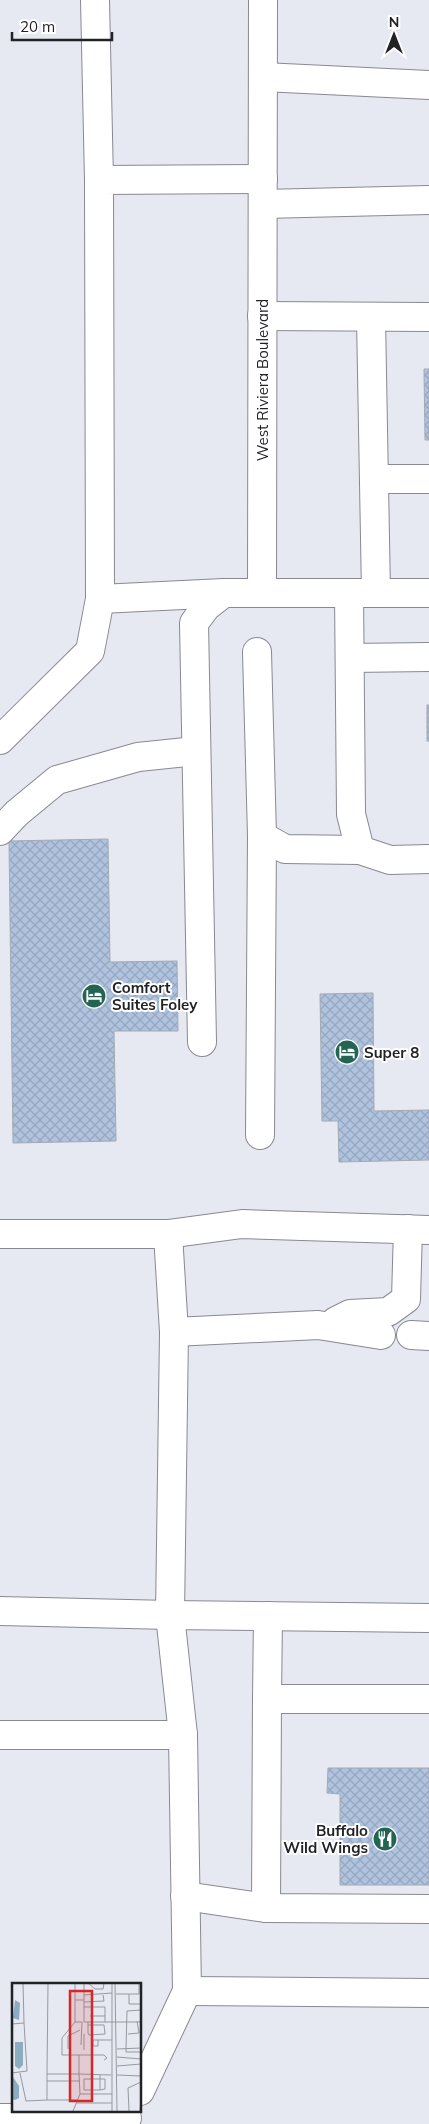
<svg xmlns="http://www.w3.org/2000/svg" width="429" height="2124" font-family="Mulish,sans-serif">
<defs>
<pattern id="building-cross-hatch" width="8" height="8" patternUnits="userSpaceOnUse" patternTransform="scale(1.25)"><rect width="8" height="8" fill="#afc3df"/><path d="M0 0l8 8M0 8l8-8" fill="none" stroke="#96a7bf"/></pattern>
</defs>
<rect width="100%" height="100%" fill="#e6e8f2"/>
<g fill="url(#building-cross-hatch)" stroke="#a4aab2">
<path d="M424,369H429V440H425Z"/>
<rect x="427" y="705" width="2" height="36"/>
<path d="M108,839L110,962L177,961L178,1031H114L116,1141L13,1143L9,841Z"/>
<path d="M373,993L374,1111L429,1110V1160L339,1162L338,1121H322L320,994Z"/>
<path d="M328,1768H429V1885H340V1794L327,1793Z"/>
</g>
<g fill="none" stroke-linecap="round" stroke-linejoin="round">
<defs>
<g id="minor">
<path d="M95,0L99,180"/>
<path d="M263,0L262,593H429"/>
<path d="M263,77L429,85"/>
<path d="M263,204L429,200"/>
<path d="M262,316L429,317"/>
<path d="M371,318L376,593"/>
<path d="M374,479H429"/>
<path d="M349,593L351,814L360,850L390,860L429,859"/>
<path d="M100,599L99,180L263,179"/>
<path d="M257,652L262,836L285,849L360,850"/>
<path d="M350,658L429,657"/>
<path d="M0,740L90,651L100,599L224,593"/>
<path d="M0,831L17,813L57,780L138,757L196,751"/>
<path d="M202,1042L194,623L206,607L224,593H262"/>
<path d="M260,1135L262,836"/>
<path d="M0,1234H168L174,1332L170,1615L0,1611"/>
<path d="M168,1234L242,1224L429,1230"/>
<path d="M336,1321L350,1314L388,1312L406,1299L408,1229"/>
<path d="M174,1332L318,1325L381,1335"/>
<path d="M411,1335L429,1336"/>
<path d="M267,1699L268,1616"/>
<path d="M429,1699H267L266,1908L429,1909"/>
<path d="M0,1735H183"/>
<path d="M185,1896L266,1908"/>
<path d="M187,1991L429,1993"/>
<path d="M140,2091L187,1991L183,1735L170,1615L429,1618"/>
<path d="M0,2118H127"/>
</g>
</defs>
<use href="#minor" stroke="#888992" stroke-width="30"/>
<use href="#minor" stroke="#fff" stroke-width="28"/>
</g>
<defs>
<symbol id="hotel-disc" viewBox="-11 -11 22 22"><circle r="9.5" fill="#236453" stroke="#fff"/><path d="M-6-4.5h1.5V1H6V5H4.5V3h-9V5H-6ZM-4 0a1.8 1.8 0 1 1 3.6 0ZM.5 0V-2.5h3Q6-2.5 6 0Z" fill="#fff"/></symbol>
<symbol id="restaurant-disc" viewBox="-11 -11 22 22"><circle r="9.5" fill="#236453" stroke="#fff"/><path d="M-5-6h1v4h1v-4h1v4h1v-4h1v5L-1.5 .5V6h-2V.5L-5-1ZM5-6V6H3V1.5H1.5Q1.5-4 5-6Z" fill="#fff"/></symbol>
</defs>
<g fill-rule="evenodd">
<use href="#hotel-disc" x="80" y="982" width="28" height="28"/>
<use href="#hotel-disc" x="333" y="1038" width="28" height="28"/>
<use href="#restaurant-disc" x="371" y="1825" width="28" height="28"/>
</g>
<g text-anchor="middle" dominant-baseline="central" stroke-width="4" stroke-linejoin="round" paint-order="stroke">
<g font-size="15" fill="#212226" stroke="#fff">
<text transform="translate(262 380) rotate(-90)">West Riviera Boulevard</text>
</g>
<g font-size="15" font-weight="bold" fill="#212226" stroke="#fff" text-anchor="start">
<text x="112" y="987">Comfort<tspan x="112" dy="17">Suites Foley</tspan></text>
<text x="364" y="1052">Super 8</text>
<text x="368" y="1830" text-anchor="end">Buffalo<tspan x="368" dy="17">Wild Wings</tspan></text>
</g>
</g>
<g transform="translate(12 1983)">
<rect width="129" height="129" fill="#e6e8f2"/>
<path d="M3,17L8,20L7,37L1,35ZM3,59H11V82L7,86L3,83ZM1,94L7,103V115L3,117L0,116Z" fill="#8cacc0"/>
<path fill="none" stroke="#9799a0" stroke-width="1" d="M36,0L35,91H67V72H50V55L63,39H70M63,0V17M72,0V39H129M76,0L83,6H91L92,0M100,0V128M103,0L105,128M104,11H127V0M117,11V21H129M72,12L100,10M72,19L92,18L91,12M72,24H93V39M129,27L115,28L114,66V69H129M78,33H93M63,39V17H72M76,39V50L77,52L93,51L92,42H76M0,41L12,40L11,0M116,51L127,50L125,38M86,57V63H81V57H100M69,62L70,39M56,66V53L68,47M105,66L129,65M72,67V51M67,72H92L95,75L92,77M105,74L129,76M105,83L129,81M0,90L15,88L12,40M8,90L14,118L35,117M35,91V117H65M105,92L129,93M35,98H68M88,107H72V96H88V107L93,106V96H88V92M68,111H100M64,120H100M61,128L68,111L67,91L99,92M117,128L116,105L129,99M128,128L129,113"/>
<path fill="#d62828" fill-opacity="0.15" stroke="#d62828" stroke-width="2.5" d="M58,8H80V118H58Z"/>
<rect width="129" height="129" fill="none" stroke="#212226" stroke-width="2.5"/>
</g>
<g transform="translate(394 35)" stroke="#ffffff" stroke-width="4" paint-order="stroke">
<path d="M0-4L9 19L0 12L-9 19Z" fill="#212226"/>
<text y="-8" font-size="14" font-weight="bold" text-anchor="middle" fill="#212226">N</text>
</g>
<path d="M12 32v8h100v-8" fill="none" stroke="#212226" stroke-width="2.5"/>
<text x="20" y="32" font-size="15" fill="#212226" stroke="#ffffff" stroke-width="4" paint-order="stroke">20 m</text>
</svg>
